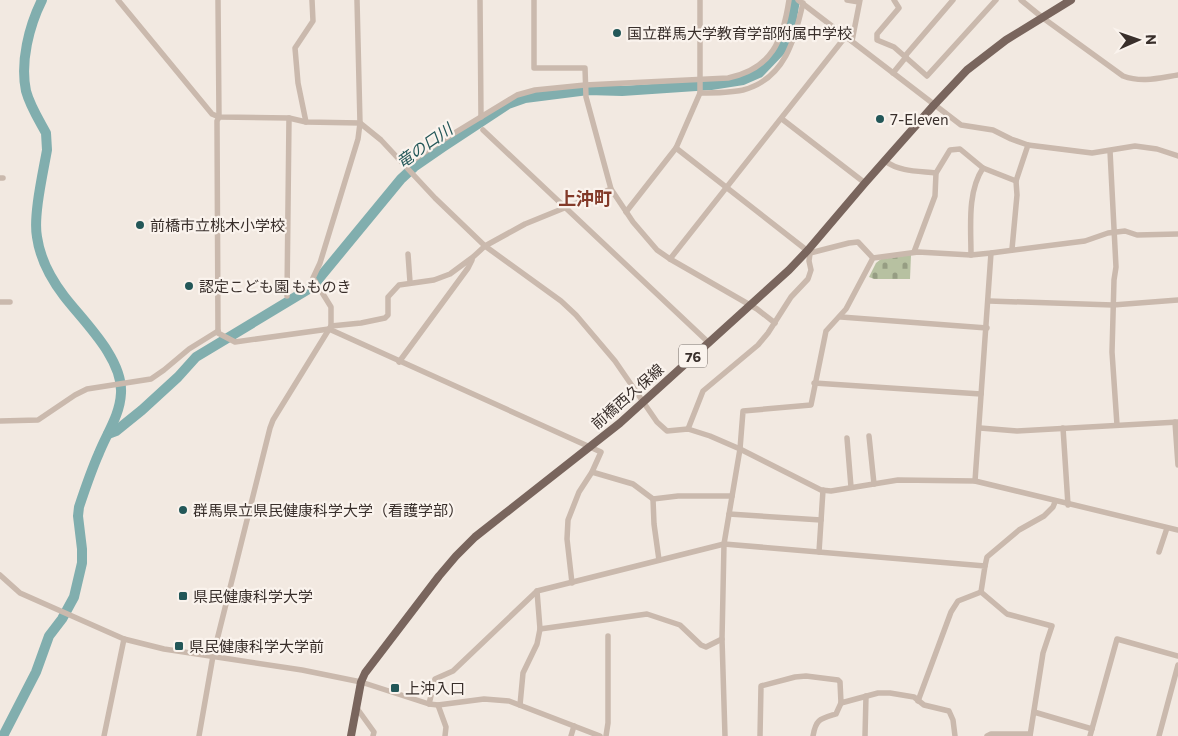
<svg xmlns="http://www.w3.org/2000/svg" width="1178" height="736" font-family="Commissioner,'Noto Sans JP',sans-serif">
<defs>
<pattern id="cemetery-stones" width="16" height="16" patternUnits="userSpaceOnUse" patternTransform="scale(1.25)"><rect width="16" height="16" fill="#b7c1a1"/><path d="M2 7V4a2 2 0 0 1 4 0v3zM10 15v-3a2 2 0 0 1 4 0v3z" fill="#969d83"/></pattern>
</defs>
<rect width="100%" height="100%" fill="#f2e9e1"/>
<path fill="url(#cemetery-stones)" d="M911,255L910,279H874L869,277L876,263L881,259Z"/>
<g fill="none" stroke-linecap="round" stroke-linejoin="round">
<g stroke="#81aeae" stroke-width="10">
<path d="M108,434L116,431L142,410L178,377L196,357L312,287L401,179L414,167L443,147L508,104L525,98L588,90L622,91L711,85L743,80L759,73L782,49L790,30L795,0"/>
<path d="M3,736L36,672L49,636L62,619L74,597L82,563V549L78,516L79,507C85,489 91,471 99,453C107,433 120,415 121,393C123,358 83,321 64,296C51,279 40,258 37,237C33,216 43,173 47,150L46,133C39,120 30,106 26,91C20,62 29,26 42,0"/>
</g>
<g stroke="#cab9ad" stroke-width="5.5">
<path d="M118,0L212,114L219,117L289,118L306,122L360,123L381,140L435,198L485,246L561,301L576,315L615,361L657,422L667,431L688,429L710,436L740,449L821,490L831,491L898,480L975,481L1178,530"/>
<path d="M218,0L219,117L217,121L218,333L235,342L329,329L601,452L592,472L579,492L568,520L567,539L572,583"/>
<path d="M480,0L481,117"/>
<path d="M534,0V68H585L586,97L611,189L633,222L657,250L670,259L757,309L775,323"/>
<path d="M798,0L961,125L993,130L1011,139L1028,145L1092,153L1135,146L1157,149L1178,156"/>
<path d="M847,0L859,2"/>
<path d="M894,0L899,8L877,34V40L894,47L927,76L996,0"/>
<path d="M1021,0L1043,18L1123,76C1142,83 1159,78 1178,75"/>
<path d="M852,41L860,0"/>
<path d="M905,56L953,0"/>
<path d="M893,73L906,57"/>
<path d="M700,93C714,93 729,93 743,90C785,79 795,39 803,3"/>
<path d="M782,119L865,183"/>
<path d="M306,122L298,83L295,48L313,21L312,0"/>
<path d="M483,130L708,342"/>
<path d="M676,148L809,252"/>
<path d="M1110,151L1116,267L1114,280L1112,352L1117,425"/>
<path d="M885,161C900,172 918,171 936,173"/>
<path d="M406,165L438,143L517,95L535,90L585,85L728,78C772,69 783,40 789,0"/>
<path d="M0,178H3"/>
<path d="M626,212L676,148L700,93V0"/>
<path d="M1012,249L1017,195L1016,181L1028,145"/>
<path d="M914,252L935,196L936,173L950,150L960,149L983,168L1016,181"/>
<path d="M810,253L849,243L858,242L873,258"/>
<path d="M408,254L410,282"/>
<path d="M971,255C971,227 967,192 983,168"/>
<path d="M670,259L846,36"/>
<path d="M287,296L289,118"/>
<path d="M989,301L1113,305L1178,300"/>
<path d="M0,302H10"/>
<path d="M841,317L987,328"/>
<path d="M331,326L361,323L385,318L388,315V297L399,285L434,280L450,274L473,257L485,246L525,224L611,189"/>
<path d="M399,362L468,268L472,260"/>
<path d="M814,383L981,394"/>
<path d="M0,421L38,420L75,395L87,389L151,379L164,370L189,349L218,331"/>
<path d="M1175,422L1178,465"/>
<path d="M980,428L1017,431L1178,422"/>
<path d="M1063,428L1068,505"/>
<path d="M688,429L703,391L758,345L768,333L791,297L808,279L811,270L809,261L810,253"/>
<path d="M869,436L874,484"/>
<path d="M847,438L851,487"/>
<path d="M592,472L633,484L653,499"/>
<path d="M975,481L991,253"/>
<path d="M729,514L821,520"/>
<path d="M819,552L823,490"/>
<path d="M1159,552L1167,528"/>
<path d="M659,560L654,524L653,499L678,496H732"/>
<path d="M985,566L987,557L1019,530L1044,516L1053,507L1055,502"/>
<path d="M0,575L20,593L124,639L164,649L302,670L361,682L429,704L438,705L484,699L509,701L600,736"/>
<path d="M981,592L1007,614L1052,626L1043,653L1030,736"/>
<path d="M540,629L647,614L680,625L701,645L706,647L722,639"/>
<path d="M918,701L951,612L958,601L981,592"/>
<path d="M429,704L435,679L453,671L537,591L724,544L985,566L981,592"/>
<path d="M438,705L446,727L445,736"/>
<path d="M520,705L523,673L537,644L540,629L537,591"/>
<path d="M356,707L374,732L373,736"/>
<path d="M1034,712L1092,729"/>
<path d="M104,736L124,639"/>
<path d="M199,736L213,656L270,428L273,420L331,326V307L313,278L320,263L358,139L360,123L357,0"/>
<path d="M571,736L574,726"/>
<path d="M606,736L608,723V636"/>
<path d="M725,736L722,639L724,544L740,449L743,411L811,405L826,331L846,309L873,258L918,252L971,255L991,253L1085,241L1108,233L1125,231L1137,235L1178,234"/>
<path d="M760,736L761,686L795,677L806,676L838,680L840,682L841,703L878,693H890L914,697L924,705L949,711L953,720L955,736"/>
<path d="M813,736C816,719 820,719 836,714L841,703"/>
<path d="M865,736L866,696"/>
<path d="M987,736L991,734H1030"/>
<path d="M1090,736L1117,639L1178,656"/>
<path d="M1159,736L1178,665"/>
</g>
<path stroke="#79655d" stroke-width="8" d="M351,736L361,682L365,673L439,576L456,556L475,537L620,423L789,270L808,250L865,183L934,105L967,70L1006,40L1071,0"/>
</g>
<g fill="#235758" stroke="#faf3ed" stroke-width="2">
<circle cx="617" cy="33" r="5"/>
<circle cx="880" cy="119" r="5"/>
<circle cx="140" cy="225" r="5"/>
<circle cx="189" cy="286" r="5"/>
<circle cx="183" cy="510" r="5"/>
<rect x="178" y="591" width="10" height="10" rx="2.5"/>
<rect x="174" y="641" width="10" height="10" rx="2.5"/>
<rect x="390" y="683" width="10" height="10" rx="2.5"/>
</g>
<g text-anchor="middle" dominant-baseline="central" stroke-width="4.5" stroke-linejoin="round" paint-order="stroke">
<rect fill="#faf3ed" stroke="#736a65" stroke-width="1" x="679" y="344.5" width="28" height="23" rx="4"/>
<g font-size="14" font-weight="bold" fill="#392f2b">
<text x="693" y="356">76</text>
</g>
<g font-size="15" fill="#392f2b" stroke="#faf3ed" text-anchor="start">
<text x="627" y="33">国立群馬大学教育学部附属中学校</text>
<text x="890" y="119">7-Eleven</text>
<text x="150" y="225">前橋市立桃木小学校</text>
<text x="199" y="286">認定こども園 もものき</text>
<text x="193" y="510">群馬県立県民健康科学大学（看護学部）</text>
<text x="193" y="596">県民健康科学大学</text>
<text x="189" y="646">県民健康科学大学前</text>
<text x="405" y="688">上沖入口</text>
</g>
<g font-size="15" fill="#392f2b" stroke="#faf3ed">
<text transform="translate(627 396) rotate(-41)">前橋西久保線</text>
</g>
<g font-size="16" font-style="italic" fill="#235758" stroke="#faf3ed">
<text transform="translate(424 145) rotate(-35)">竜の口川</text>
</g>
<g font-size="18" font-weight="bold" fill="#833a29" stroke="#faf3ed">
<text x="585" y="198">上沖町</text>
</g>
</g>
<g transform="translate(1138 40) rotate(88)" stroke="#faf3ed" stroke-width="4" paint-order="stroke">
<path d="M0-4L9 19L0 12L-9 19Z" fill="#392f2b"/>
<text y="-8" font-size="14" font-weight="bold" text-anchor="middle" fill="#392f2b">N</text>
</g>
</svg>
